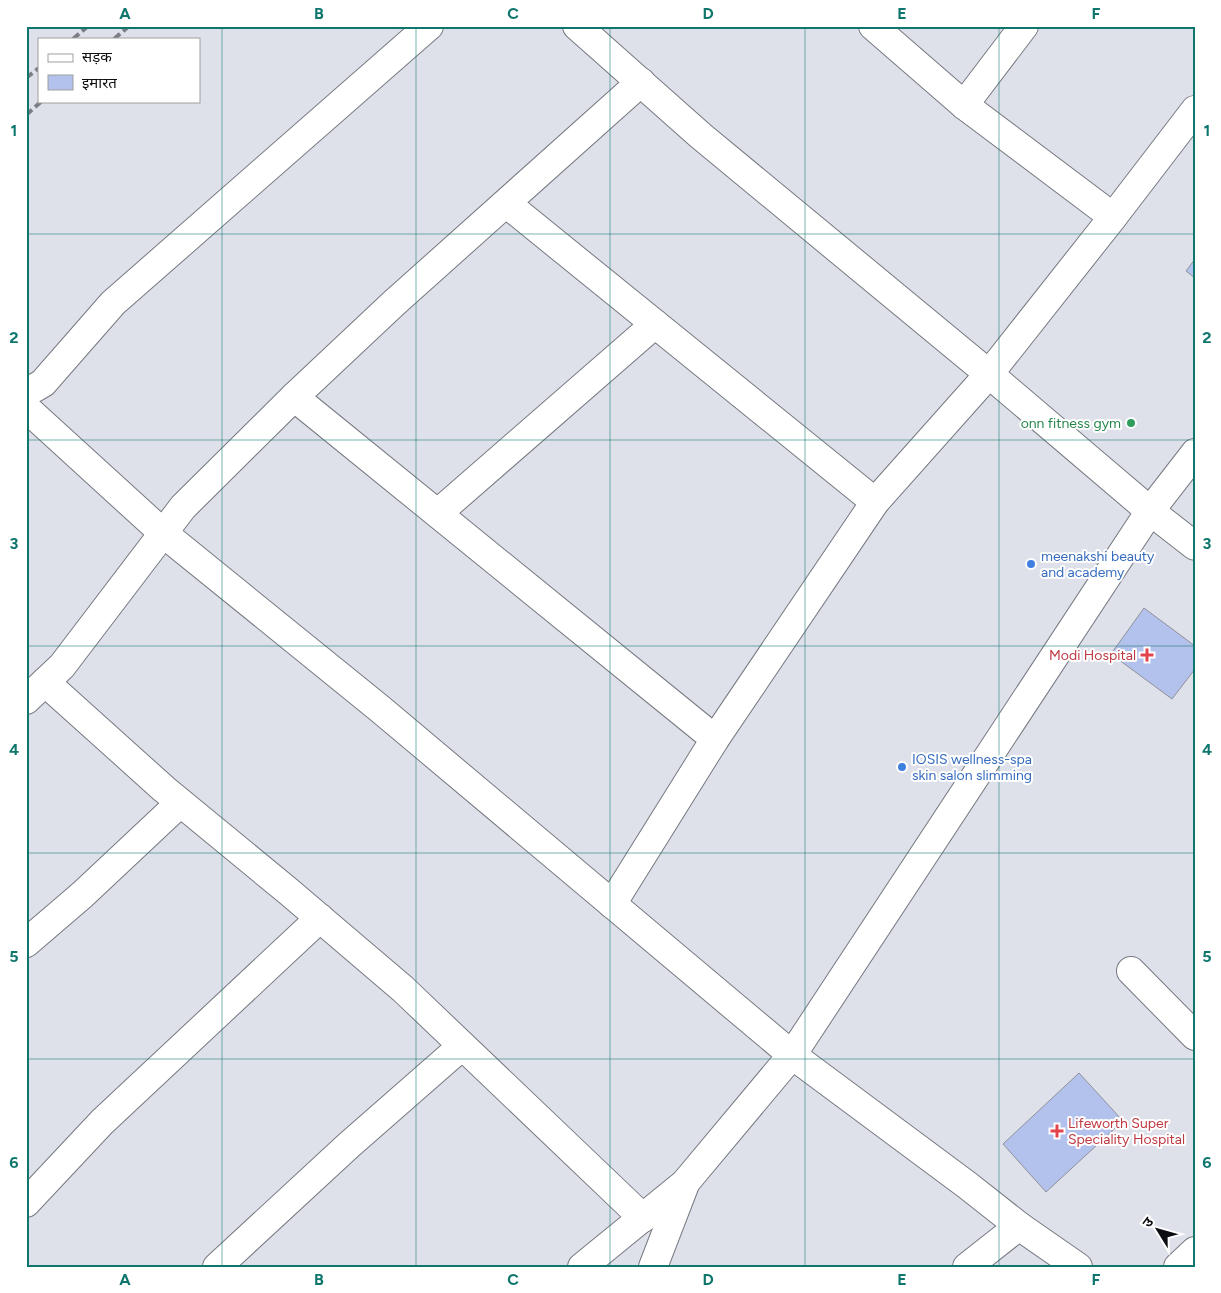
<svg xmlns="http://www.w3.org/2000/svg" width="1221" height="1293" font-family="Figtree,'Noto Sans Devanagari',sans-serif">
<rect width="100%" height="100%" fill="#dee1ea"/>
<g fill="#b3c1ed" stroke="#8f929a">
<path d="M1195,259V278L1186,271Z"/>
<path d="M1144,608L1195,646V669L1172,699L1111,654Z"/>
<path d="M1079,1073L1123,1121L1046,1192L1003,1144Z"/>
</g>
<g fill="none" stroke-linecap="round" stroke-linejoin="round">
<defs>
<g id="street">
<path d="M577,26L701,136L989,374L1113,217"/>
<path d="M873,26L964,105L1113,217L1195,110"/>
<path d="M964,105L1024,26"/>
<path d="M507,204L875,502"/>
<path d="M26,393L43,383L113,303L429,26"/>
<path d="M294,397L715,739"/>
<path d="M26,408L163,533L379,708L792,1055L967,1185L1019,1226"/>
<path d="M438,513L655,324"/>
<path d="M45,682L164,789L288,891L403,989L643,1218"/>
<path d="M26,700L62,666L183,507L294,397L394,303L641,82"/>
<path d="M612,904L715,739L875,502L989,374L1150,511L1195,546"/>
<path d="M26,943L82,895L180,803"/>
<path d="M1131,971L1195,1036"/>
<path d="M26,1203L102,1122L320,918"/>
<path d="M217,1267L349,1145L462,1046"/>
<path d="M582,1267L685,1183L792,1055L1150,511L1195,453"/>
<path d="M653,1267L685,1184"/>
<path d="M967,1267L1019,1226L1078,1267"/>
<path d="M1178,1267L1195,1251"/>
</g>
</defs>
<use href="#street" stroke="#767980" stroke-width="30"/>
<use href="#street" stroke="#fff" stroke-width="28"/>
<g stroke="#7c7e84" stroke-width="4" stroke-dasharray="8 4" stroke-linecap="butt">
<path d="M73,39L88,26"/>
<path d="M114,39L129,26"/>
<path d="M26,78L39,68"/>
<path d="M26,115L42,101"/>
</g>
</g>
<path fill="none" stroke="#0f766e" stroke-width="1" stroke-opacity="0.55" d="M222,26V1267M416,26V1267M610,26V1267M805,26V1267M999,26V1267M26,234H1195M26,440H1195M26,646H1195M26,853H1195M26,1059H1195"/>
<circle fill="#2e9e5b" stroke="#fff" stroke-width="2" cx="1131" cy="423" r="5"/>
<g fill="#3f7fe0" stroke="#fff" stroke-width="2">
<circle cx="1031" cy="564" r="5"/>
<circle cx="902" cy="767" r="5"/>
</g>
<g fill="#e0444e" stroke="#fff" stroke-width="2">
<path d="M1144.5 647.5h5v5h5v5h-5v5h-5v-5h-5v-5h5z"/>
<path d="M1054.5 1123.5h5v5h5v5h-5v5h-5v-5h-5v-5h5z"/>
</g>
<g text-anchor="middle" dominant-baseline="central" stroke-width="4" stroke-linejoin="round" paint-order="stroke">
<g font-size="14" fill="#27864d" stroke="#fff" text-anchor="end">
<text x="1121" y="423">onn fitness gym</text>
</g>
<g font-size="14" fill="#366cbe" stroke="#fff" text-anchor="start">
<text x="1041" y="556">meenakshi beauty<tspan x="1041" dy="16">and academy</tspan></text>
<text x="912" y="759">IOSIS wellness-spa<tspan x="912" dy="16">skin salon slimming</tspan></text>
</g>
<g font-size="14" fill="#be3a42" stroke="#fff" text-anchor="end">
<text x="1136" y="655">Modi Hospital</text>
<text x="1068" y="1123" text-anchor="start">Lifeworth Super<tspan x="1068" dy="16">Speciality Hospital</tspan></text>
</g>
</g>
<rect width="1221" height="1293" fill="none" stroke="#ffffff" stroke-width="55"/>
<rect x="38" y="38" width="162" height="65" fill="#ffffff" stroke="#9e9fa0"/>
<rect x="48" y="54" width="25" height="8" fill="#ffffff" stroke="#9e9fa0"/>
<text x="82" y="62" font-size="15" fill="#0d0e11">सड़क</text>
<rect x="48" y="75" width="25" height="15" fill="#b3c1ed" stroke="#9e9fa0"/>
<text x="82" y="88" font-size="15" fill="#0d0e11">इमारत</text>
<g transform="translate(1158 1230) rotate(307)" stroke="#ffffff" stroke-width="4" paint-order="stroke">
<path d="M0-4L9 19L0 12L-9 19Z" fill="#0d0e11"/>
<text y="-8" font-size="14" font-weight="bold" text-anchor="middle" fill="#0d0e11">उ</text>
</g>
<rect x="28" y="28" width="1166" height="1238" fill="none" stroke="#0f766e" stroke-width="2"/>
<g font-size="16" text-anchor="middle" font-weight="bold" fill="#0f766e">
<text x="125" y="19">A</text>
<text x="319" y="19">B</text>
<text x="513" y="19">C</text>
<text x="708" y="19">D</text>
<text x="902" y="19">E</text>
<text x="1096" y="19">F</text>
<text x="14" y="136">1</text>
<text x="1207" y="136">1</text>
<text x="14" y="343">2</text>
<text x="1207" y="343">2</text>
<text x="14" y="549">3</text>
<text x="1207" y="549">3</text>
<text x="14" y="755">4</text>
<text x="1207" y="755">4</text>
<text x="14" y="962">5</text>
<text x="1207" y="962">5</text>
<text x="14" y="1168">6</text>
<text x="1207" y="1168">6</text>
<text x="125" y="1285">A</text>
<text x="319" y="1285">B</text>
<text x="513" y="1285">C</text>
<text x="708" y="1285">D</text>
<text x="902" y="1285">E</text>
<text x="1096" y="1285">F</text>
</g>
</svg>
